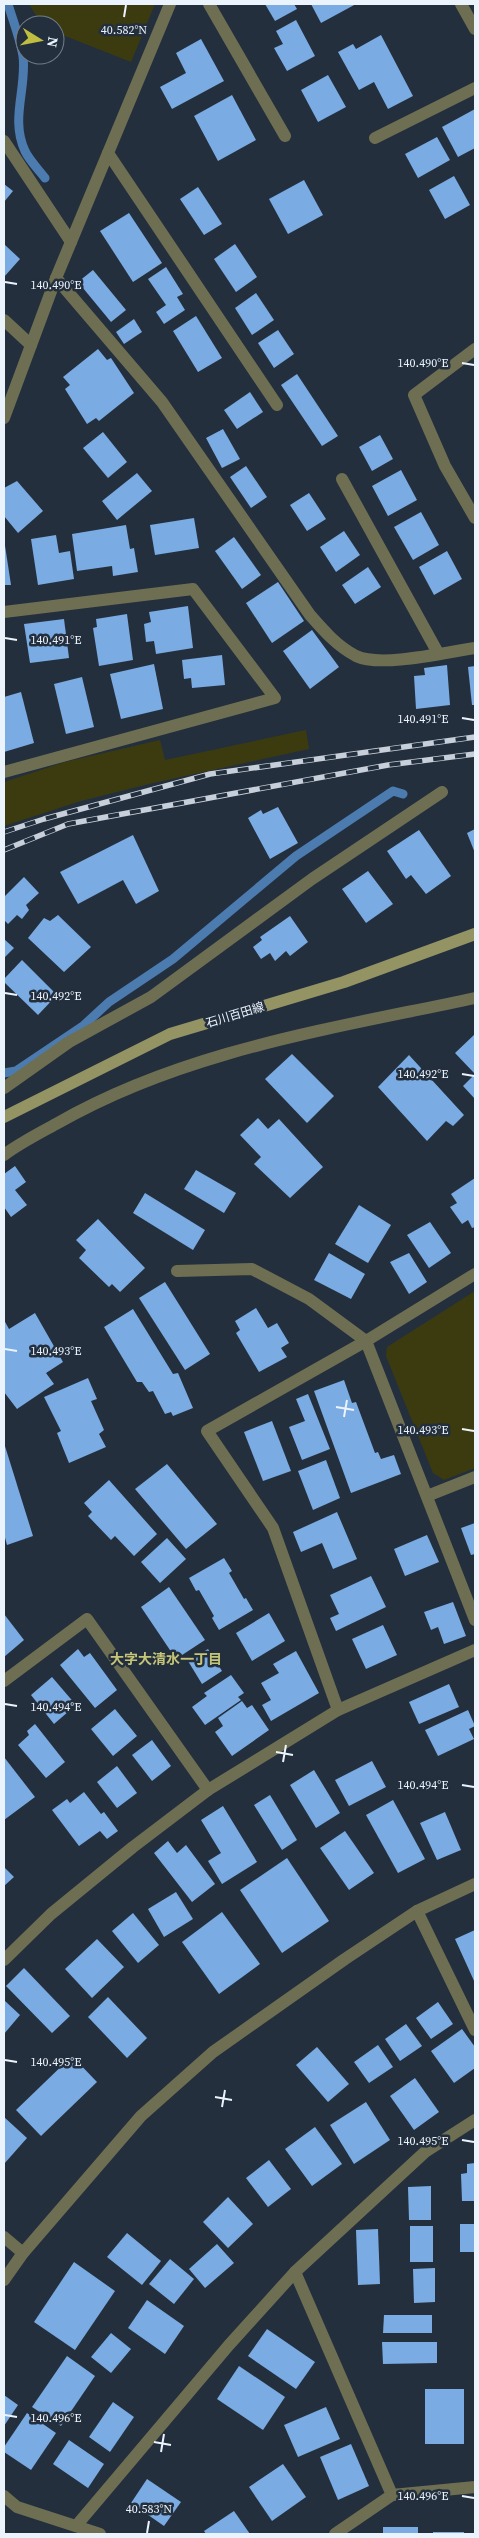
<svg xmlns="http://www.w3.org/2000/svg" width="479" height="2538" font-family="'Source Serif 4','Noto Sans JP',serif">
<rect width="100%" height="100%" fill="#232f3d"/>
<g fill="#3c3b10">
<path d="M29,4H155L131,62L55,32V25H42Z"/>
<path d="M306,730L309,749L149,784L81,801L4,826V782L65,762L160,740L165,760Z"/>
<path d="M475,1291V1468L444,1480L433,1473L386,1356L387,1347Z"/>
</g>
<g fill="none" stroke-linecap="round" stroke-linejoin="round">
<g stroke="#4c7baf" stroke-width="9">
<path d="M8,4C13,21 20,38 23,56C27,88 10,119 25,151C29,160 39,170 45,178"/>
<path d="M4,1073L16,1071L83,1026L109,1002L173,959L296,856L393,791L403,794"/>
</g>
</g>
<g fill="#7aabe2">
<path d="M265,4H294L297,9L275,21Z"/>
<path d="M311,4H356L321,23Z"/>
<path d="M296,20L315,56L287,71L274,48L283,44L276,31Z"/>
<path d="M381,35L413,96L388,109L374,82L359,90L338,52L353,44L356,49Z"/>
<path d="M201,39L224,81L172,109L160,87L186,73L176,53Z"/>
<path d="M328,75L346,107L318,122L301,90Z"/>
<path d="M232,95L256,140L218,161L194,116Z"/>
<path d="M475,109V148L458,157L442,127Z"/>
<path d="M437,137L450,160L418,178L405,154Z"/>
<path d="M454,176L470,205L445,219L429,190Z"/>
<path d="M304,180L323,215L288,234L269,199Z"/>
<path d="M4,184L13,191L4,202Z"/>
<path d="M198,187L222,224L204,235L180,199Z"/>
<path d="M129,213L162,263L133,282L100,231Z"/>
<path d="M4,244L20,259L4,277Z"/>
<path d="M235,244L257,277L236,292L214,259Z"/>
<path d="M166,267L183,294L177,297L185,310L164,324L156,312L166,305L148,279Z"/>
<path d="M93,270L126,310L111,322L78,282Z"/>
<path d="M256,293L274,320L252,335L235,308Z"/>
<path d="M196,316L222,358L198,372L173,331Z"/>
<path d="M134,319L142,332L124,344L116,332Z"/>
<path d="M278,330L294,354L274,368L258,343Z"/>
<path d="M98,349L107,360L111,358L134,393L99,421L96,418L87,424L65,389L70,385L63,377Z"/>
<path d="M297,374L338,436L322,446L281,385Z"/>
<path d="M250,392L263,412L237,429L224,410Z"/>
<path d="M223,429L240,459L222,468L206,438Z"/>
<path d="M103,432L127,462L108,478L83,448Z"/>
<path d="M380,435L393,459L372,471L359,447Z"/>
<path d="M246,466L267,497L251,508L230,477Z"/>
<path d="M401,470L417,500L388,516L372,486Z"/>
<path d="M137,473L152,491L117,520L102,501Z"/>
<path d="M17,481L43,511L18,533L4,516V488Z"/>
<path d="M309,493L326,519L307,531L290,505Z"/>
<path d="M421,512L439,545L413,560L394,527Z"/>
<path d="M194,518L199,548L155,555L150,525Z"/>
<path d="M126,525L130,549L134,548L138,572L113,576L112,566L77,571L72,534Z"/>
<path d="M344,531L360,555L336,572L320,547Z"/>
<path d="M56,535L59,553L70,551L74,579L38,585L31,539Z"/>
<path d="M234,537L261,575L242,589L215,551Z"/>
<path d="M4,539L11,585H4Z"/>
<path d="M447,551L462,579L434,595L419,567Z"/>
<path d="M368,567L381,587L355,604L342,585Z"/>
<path d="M278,582L304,621L272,643L246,603Z"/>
<path d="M188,606L193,648L156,654L154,641L146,642L144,624L151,622L149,612Z"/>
<path d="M127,614L133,660L99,666L93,628L97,627L96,619Z"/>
<path d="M64,619L69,658L30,663L24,624Z"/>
<path d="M312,630L339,667L310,689L283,651Z"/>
<path d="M222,655L225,685L192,688L191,678L184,679L182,660Z"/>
<path d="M154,664L163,709L121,719L110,674Z"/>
<path d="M447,665L450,705L416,709L414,676L425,675L424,668Z"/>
<path d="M475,666V705H472L468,667Z"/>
<path d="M82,677L94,727L66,734L54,684Z"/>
<path d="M21,692L34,743L4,752V697Z"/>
<path d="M278,807L298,843L270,859L248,818L261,810L263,814Z"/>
<path d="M475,829V853L467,833Z"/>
<path d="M419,830L451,876L426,894L411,875L406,879L387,851Z"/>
<path d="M133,835L159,891L136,904L123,880L78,904L60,872Z"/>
<path d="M368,871L393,904L366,923L342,889Z"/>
<path d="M24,877L39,893L26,905L29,910L22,919L17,915L8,924L4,920V897Z"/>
<path d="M58,915L91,947L64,972L28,938L44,918L50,921Z"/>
<path d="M290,916L308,942L290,956L286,951L275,961L270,953L261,959L253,947L262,940L260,937Z"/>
<path d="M4,939L14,948L4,958Z"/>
<path d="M22,960L57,995L38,1015L4,982V979Z"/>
<path d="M475,1034V1099L463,1086L475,1074L455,1053Z"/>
<path d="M292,1054L334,1096L307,1123L265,1079Z"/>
<path d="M409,1055L464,1115L453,1126L446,1121L427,1141L378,1087Z"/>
<path d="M258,1118L268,1129L279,1119L323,1167L290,1198L254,1164L261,1157L240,1135Z"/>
<path d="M15,1166L26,1182L15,1190L27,1205L11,1217L4,1207V1174Z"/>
<path d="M196,1170L236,1193L224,1213L184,1189Z"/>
<path d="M475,1178V1227L472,1228L468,1220L462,1224L450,1207L457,1203L451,1194Z"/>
<path d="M145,1193L205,1230L193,1250L133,1213Z"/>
<path d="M359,1205L391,1225L368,1263L335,1244Z"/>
<path d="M98,1219L145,1268L120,1292L112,1284L109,1287L79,1258L86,1250L76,1240Z"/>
<path d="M430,1222L451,1253L429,1268L407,1235Z"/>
<path d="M329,1253L365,1274L351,1299L314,1280Z"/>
<path d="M409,1253L427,1282L409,1294L390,1262Z"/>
<path d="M165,1282L210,1354L185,1370L139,1298Z"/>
<path d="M256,1308L268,1328L277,1323L289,1343L281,1348L287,1357L259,1372L236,1333L240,1330L235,1321Z"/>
<path d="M133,1309L173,1374L178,1373L193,1408L173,1416L171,1412L165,1414L153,1391L149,1392L142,1382H137L104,1327Z"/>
<path d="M35,1313L63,1362L46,1373L54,1384L17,1409L4,1392V1320L9,1329Z"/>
<path d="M88,1378L97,1399L91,1401L104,1430L99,1434L106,1447L69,1463L57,1433L61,1431L44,1397Z"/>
<path d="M344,1380L352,1403L356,1402L375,1453L378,1452L381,1459L394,1455L401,1474L351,1493L314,1391Z"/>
<path d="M308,1394L330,1449L302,1460L289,1427L305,1421L296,1399Z"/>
<path d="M272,1421L291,1471L263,1481L244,1432Z"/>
<path d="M4,1443L33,1536L7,1545L4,1534Z"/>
<path d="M326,1460L340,1498L313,1510L298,1471Z"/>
<path d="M167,1464L217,1524L186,1549L135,1489Z"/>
<path d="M109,1480L157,1534L134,1556L115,1536L111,1540L88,1516L92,1512L84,1503Z"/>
<path d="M337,1512L357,1559L333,1569L322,1543L301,1552L293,1532Z"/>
<path d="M475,1523V1554L471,1555L461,1528Z"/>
<path d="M427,1535L439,1562L405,1576L394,1549Z"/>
<path d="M167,1538L186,1559L160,1583L141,1562Z"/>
<path d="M224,1558L232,1571L229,1573L244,1599L246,1598L253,1610L219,1630L212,1618L214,1616L199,1590L196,1591L189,1578Z"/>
<path d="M371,1576L386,1607L336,1631L330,1618L339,1614L330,1595Z"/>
<path d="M169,1587L205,1640L176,1659L141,1607Z"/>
<path d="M453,1602L466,1636L444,1644L438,1627L431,1630L424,1612Z"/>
<path d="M269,1613L285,1641L252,1661L236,1633Z"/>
<path d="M4,1614L24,1640L4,1657Z"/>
<path d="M383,1625L397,1655L366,1669L352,1639Z"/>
<path d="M78,1649L84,1657L90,1653L117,1690L95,1708L60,1665Z"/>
<path d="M208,1649L222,1671L202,1684L188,1661Z"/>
<path d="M296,1651L319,1693L271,1721L262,1705L271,1700L261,1683L279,1673L273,1664Z"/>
<path d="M231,1675L244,1693L238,1697L241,1700L205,1725L192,1707L207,1696L204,1693Z"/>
<path d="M52,1677L76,1705L54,1724L31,1695Z"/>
<path d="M449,1684L459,1707L419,1724L409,1702Z"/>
<path d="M242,1701L247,1708L252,1705L269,1730L232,1756L215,1732L223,1726L218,1718Z"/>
<path d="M115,1709L137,1736L113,1756L91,1729Z"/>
<path d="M468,1710L475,1726L469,1729L474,1739L438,1756L425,1730Z"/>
<path d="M35,1724L65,1762L46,1778L18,1745L29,1735L27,1731Z"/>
<path d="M152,1740L171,1766L152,1781L132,1755Z"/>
<path d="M4,1757L35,1797L4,1820Z"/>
<path d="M372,1761L386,1787L349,1806L335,1780Z"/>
<path d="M117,1766L137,1793L117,1808L97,1782Z"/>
<path d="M314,1770L340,1813L316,1828L290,1785Z"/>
<path d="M84,1792L101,1814L104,1812L118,1831L107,1839L100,1831L79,1846L52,1810L67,1799L70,1803Z"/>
<path d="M270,1795L297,1840L282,1850L254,1805Z"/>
<path d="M393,1800L425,1859L398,1873L366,1815Z"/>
<path d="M223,1806L257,1862L222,1884L208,1861L221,1853L201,1820Z"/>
<path d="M445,1812L461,1850L437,1860L420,1823Z"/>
<path d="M345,1831L374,1873L349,1890L320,1848Z"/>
<path d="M168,1841L177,1853L186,1845L215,1884L192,1902L154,1853Z"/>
<path d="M287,1858L329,1921L282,1953L240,1890Z"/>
<path d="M4,1867L14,1877L4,1886Z"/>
<path d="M176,1892L193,1919L164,1937L148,1909Z"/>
<path d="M222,1912L260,1964L219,1994L182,1942Z"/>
<path d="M133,1913L159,1945L138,1963L112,1931Z"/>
<path d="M475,1930V1983L455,1939Z"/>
<path d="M97,1939L124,1967L92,1998L65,1969Z"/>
<path d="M24,1968L70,2016L52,2033L6,1986Z"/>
<path d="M108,1997L147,2038L127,2058L88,2017Z"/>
<path d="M4,2000L20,2015L4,2034Z"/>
<path d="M438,2002L453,2024L431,2039L416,2018Z"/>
<path d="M406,2024L422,2046L400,2061L385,2039Z"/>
<path d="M462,2029L475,2047V2068L454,2083L431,2051Z"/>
<path d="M378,2045L393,2067L369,2083L354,2062Z"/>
<path d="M317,2047L349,2084L328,2102L296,2065Z"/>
<path d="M72,2056L97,2082L41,2136L16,2110Z"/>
<path d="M415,2078L439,2112L414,2130L390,2096Z"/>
<path d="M366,2102L390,2140L354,2164L330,2125Z"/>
<path d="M4,2117L27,2138L4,2164Z"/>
<path d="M315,2127L342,2164L312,2186L285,2149Z"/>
<path d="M269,2160L291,2189L268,2207L246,2178Z"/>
<path d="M475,2163V2201H462L461,2174L467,2173V2164Z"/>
<path d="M431,2186V2220H409L408,2187Z"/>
<path d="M228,2197L253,2224L228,2248L203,2222Z"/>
<rect x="460" y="2224" width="15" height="28"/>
<rect x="410" y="2226" width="23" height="36"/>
<path d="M378,2229L380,2284L358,2285L356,2230Z"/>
<path d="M127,2233L161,2261L142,2285L107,2257Z"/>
<path d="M217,2244L234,2263L205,2288L189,2269Z"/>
<path d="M170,2259L194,2279L174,2304L149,2284Z"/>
<path d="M74,2262L115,2291L75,2350L34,2322Z"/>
<path d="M435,2268V2302L414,2303L413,2269Z"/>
<path d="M147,2300L184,2326L165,2354L128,2328Z"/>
<path d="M384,2315H432V2333H383Z"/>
<path d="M267,2329L315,2362L296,2389L248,2356Z"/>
<path d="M111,2333L131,2349L111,2373L91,2357Z"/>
<path d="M382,2342H437V2363L383,2364Z"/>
<path d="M67,2356L95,2376L61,2426L32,2407Z"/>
<path d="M239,2366L285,2397L263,2430L217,2399Z"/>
<rect x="425" y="2389" width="39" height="55"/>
<path d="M4,2395L18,2405L4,2426Z"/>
<path d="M113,2402L134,2417L110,2452L89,2437Z"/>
<path d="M326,2407L340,2439L298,2457L284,2425Z"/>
<path d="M27,2413L56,2433L31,2470L4,2452V2447Z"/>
<path d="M69,2440L104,2464L88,2488L53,2464Z"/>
<path d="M351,2444L369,2486L338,2500L320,2457Z"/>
<path d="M283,2464L306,2497L272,2521L249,2487Z"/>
<path d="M147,2479L181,2502L164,2526L131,2503Z"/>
<path d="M234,2511L250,2534H206L204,2531Z"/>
<rect x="383" y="2527" width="35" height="7"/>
<rect x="433" y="2532" width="31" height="2"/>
</g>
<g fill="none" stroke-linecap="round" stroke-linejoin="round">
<g stroke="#6e6f52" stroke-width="12">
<path d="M209,4L285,136"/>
<path d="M461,4L475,29"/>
<path d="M375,138L475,88"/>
<path d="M4,141L71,242"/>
<path d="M108,153L277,405"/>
<path d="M56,278L162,402L310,615C324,631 337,646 356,656C381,668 447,652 475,648"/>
<path d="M4,320L31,345"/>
<path d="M475,349L414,395L445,466L475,518"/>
<path d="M4,418L56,278L170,4"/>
<path d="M342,479L438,653"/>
<path d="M4,612L193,589L275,698L4,772"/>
<path d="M4,1088L69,1042L151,997L312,879L442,792"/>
<path d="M4,1155C20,1143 38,1134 56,1124C185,1050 331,1029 475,998"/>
<path d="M177,1271L252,1269L309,1299L366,1341L475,1620"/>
<path d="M427,1496L475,1477"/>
<path d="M4,1681L87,1619L208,1790"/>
<path d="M338,1710L273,1528L207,1431L366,1341L475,1274"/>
<path d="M417,1911L475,2030"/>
<path d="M4,1960L51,1914L133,1847L208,1790L338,1710L475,1650"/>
<path d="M4,2237L23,2253"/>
<path d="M295,2272L392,2495"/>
<path d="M4,2496L17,2507L100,2534"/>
<path d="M76,2526L229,2345L295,2272L425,2152L475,2120"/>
<path d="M335,2534L392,2495L475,2487"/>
</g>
<path stroke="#6e6f52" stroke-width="12" d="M4,2280L23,2253L141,2116L213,2052L345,1959L417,1911L475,1884"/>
<path stroke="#939364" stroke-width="12" d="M4,1117L170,1034L344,982L475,934"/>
<defs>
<g id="rail">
<path d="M4,832L44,819L210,774L475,737"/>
<path d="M4,850L68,824L388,765L475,754"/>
</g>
</defs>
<use href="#rail" stroke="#c6cfda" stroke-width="5.5"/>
<use href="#rail" stroke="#232f3d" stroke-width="4" stroke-dasharray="11" stroke-linecap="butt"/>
</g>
<path fill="none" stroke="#ebf3fd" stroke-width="2" d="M124,17L126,5M5,282L17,284M462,363L474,365M5,638L17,640M462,718L474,720M5,993L17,995M462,1074L474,1076M5,1349L17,1351M336,1407L354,1410M344,1417L347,1400M462,1429L474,1431M5,1704L17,1706M276,1752L293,1755M283,1762L286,1745M462,1785L474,1787M5,2060L17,2062M215,2097L232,2100M222,2107L225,2090M462,2140L474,2142M5,2415L17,2417M154,2442L171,2445M161,2452L164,2434M462,2496L474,2498M147,2533L149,2521"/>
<g text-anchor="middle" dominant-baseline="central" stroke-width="5" stroke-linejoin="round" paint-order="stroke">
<g font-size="12" fill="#ebf3fd" stroke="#232f3d">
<text transform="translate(235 1015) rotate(-17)">石川百田線</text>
</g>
<g font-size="14" font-weight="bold" fill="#c5c477" stroke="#232f3d">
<text x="166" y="1659">大字大清水一丁目</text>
</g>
</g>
<g font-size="12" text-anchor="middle" fill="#ebf3fd" stroke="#232f3d" stroke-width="5" stroke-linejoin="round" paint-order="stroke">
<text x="124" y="34">40.582°N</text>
<text x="56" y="289">140.490°E</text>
<text x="423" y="367">140.490°E</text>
<text x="56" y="644">140.491°E</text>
<text x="423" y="723">140.491°E</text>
<text x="56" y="1000">140.492°E</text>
<text x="423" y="1078">140.492°E</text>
<text x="56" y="1355">140.493°E</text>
<text x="423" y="1434">140.493°E</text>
<text x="56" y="1711">140.494°E</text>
<text x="423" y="1789">140.494°E</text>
<text x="56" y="2066">140.495°E</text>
<text x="423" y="2145">140.495°E</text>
<text x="56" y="2422">140.496°E</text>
<text x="423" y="2500">140.496°E</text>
<text x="149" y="2513">40.583°N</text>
</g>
<rect width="479" height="2538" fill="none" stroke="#ebf3fd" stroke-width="10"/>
<g transform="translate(40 40) rotate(100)"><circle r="24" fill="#232f3d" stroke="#737d8a"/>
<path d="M0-4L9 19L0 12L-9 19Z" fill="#c0be40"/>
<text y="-8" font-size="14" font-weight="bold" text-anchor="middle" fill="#ebf3fd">N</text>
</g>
</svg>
